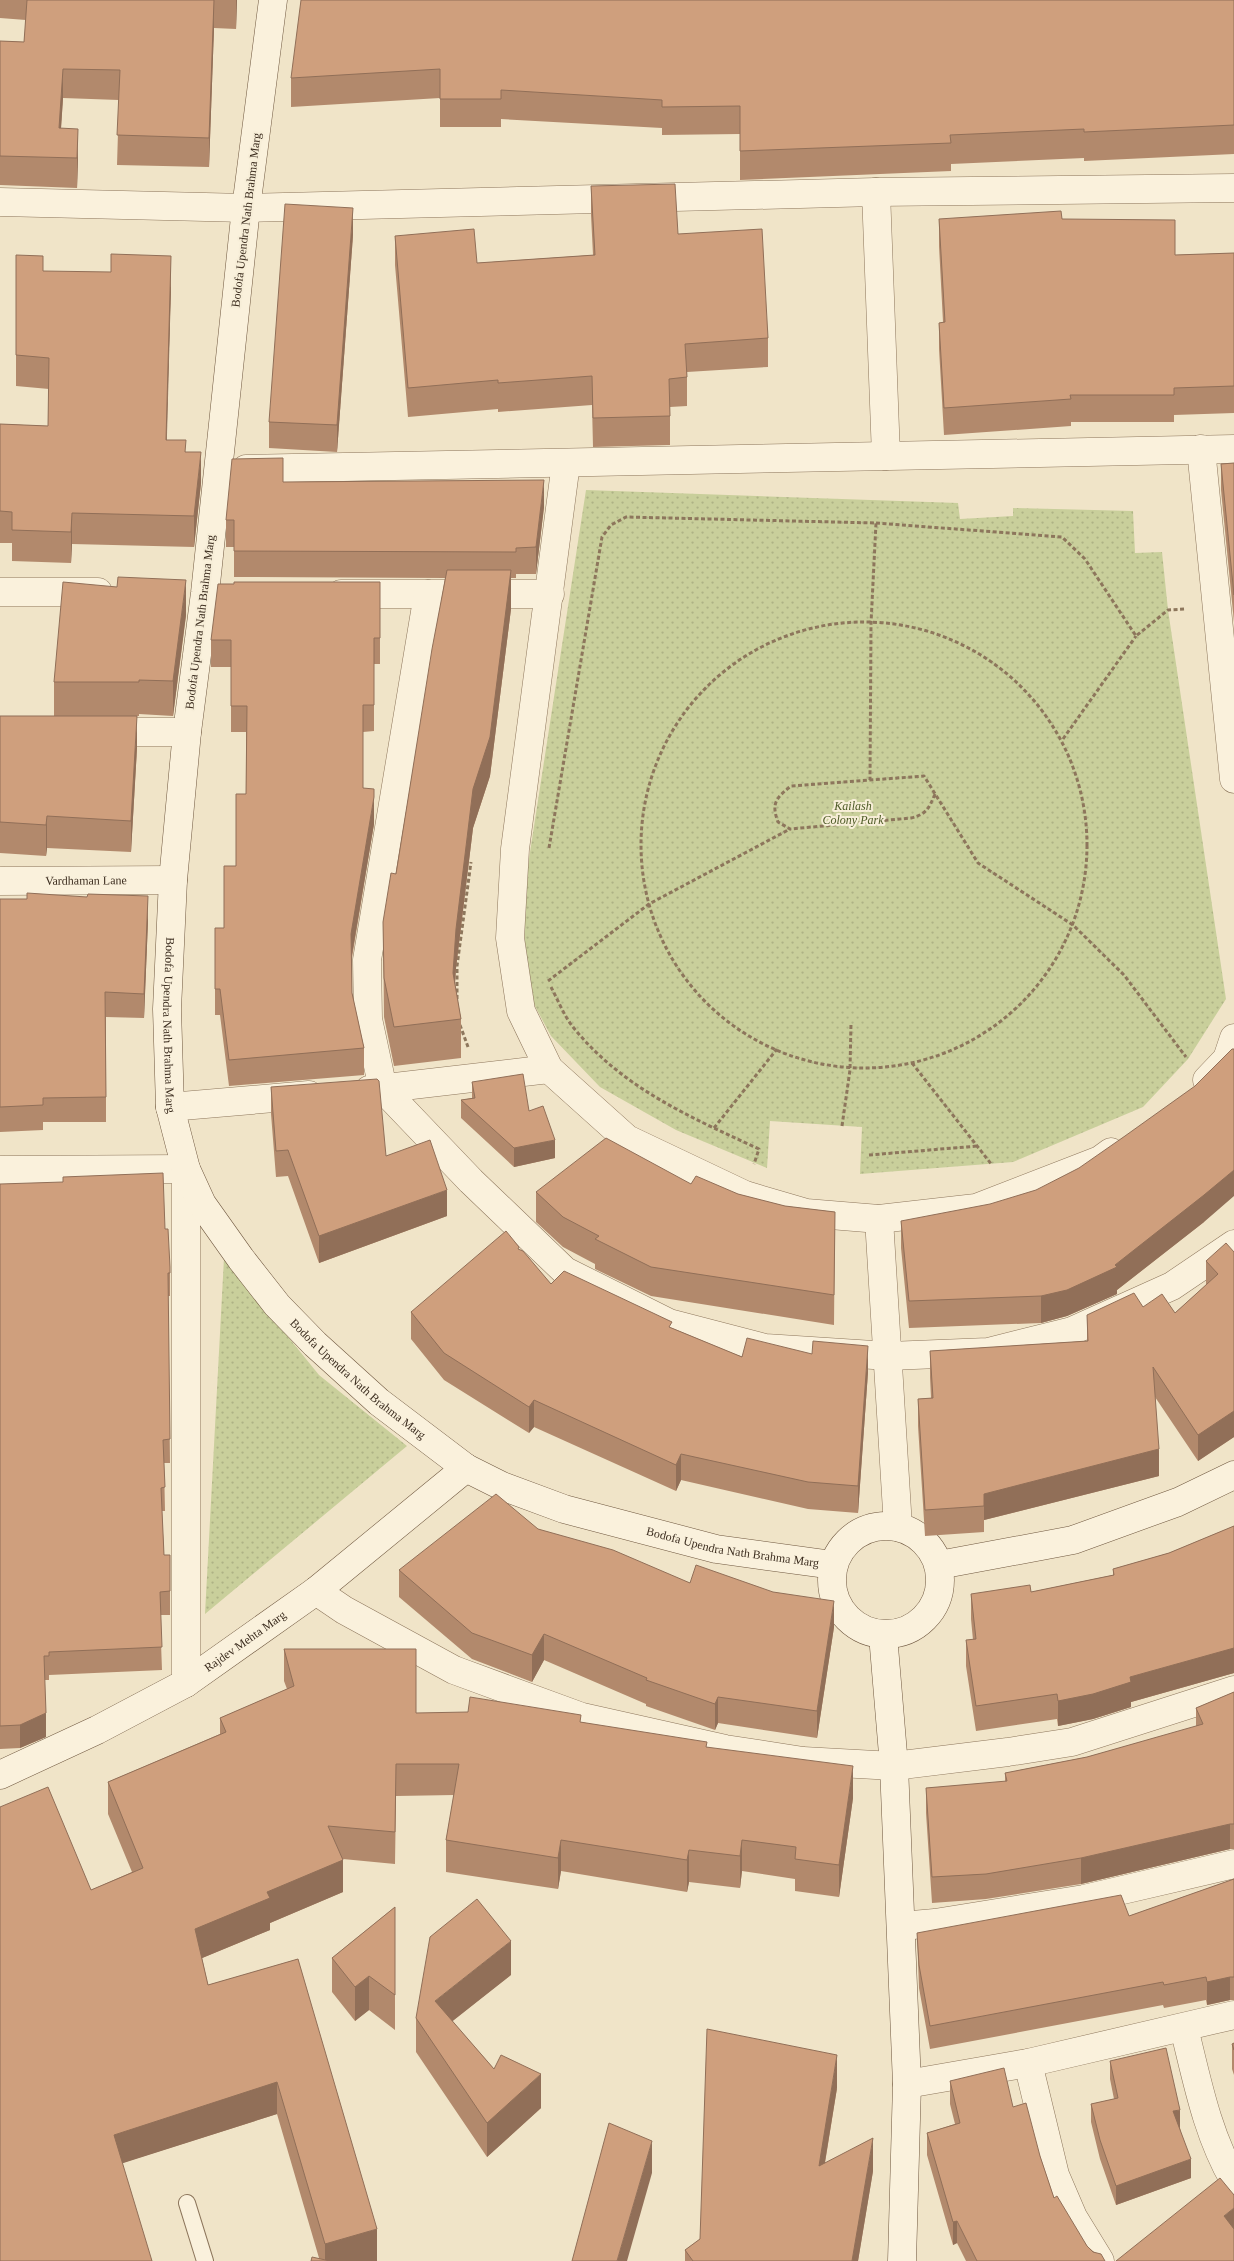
<svg xmlns="http://www.w3.org/2000/svg" width="1234" height="2261" font-family="'Times New Roman',serif">
<defs>
<pattern id="park-dots" width="8" height="8" patternUnits="userSpaceOnUse" patternTransform="scale(1.25)"><rect width="8" height="8" fill="#c9cf9b"/><path d="M2 2h.1M6 6h.1" fill="none" stroke="#aeb285" stroke-width="1.8" stroke-linecap="round"/></pattern>
</defs>
<rect width="100%" height="100%" fill="#f0e4c8"/>
<g fill="url(#park-dots)">
<path d="M586,490L958,503L960,519L1013,516V508L1133,511L1135,553L1162,552L1168,610L1226,999L1188,1059L1143,1107L1013,1162L860,1174L862,1127L770,1121L767,1168L676,1130L600,1087L551,1036L529,995L522,904Z"/>
<path d="M224,1258L319,1375L407,1446L205,1614Z"/>
</g>
<g fill="none" stroke-linecap="round" stroke-linejoin="round">
<defs>
<path id="lane" d="M187,2203L205,2261"/>
<g id="street">
<path d="M876,192L886,456"/>
<path d="M0,202L246,208L876,192L1234,188"/>
<path d="M1201,449L1234,779"/>
<path d="M566,463L515,849L510,938L521,1011L549,1069L627,1139L745,1195L806,1213L879,1219L976,1208L1100,1160L1111,1152"/>
<path d="M246,469L1234,449"/>
<path d="M0,592H98"/>
<path d="M341,594H550"/>
<path d="M428,594L367,960L368,1019L383,1089L471,1181L565,1271L669,1323L765,1348L889,1356L988,1352L1072,1331L1172,1286L1234,1244"/>
<path d="M99,732H187"/>
<path id="s1" d="M0,881L173,880"/>
<path d="M1207,1080L1227,1059L1234,1038"/>
<path d="M369,1090L549,1069"/>
<path d="M170,1107L309,1095"/>
<path d="M0,1170L186,1169V1683"/>
<path d="M879,1219L898,1527"/>
<path d="M316,1591L344,1610L454,1670L582,1717L725,1749L803,1761L894,1766L1008,1752L1072,1742L1234,1690"/>
<path d="M901,1926L935,1923L1084,1899L1234,1864"/>
<path d="M1184,2028C1197,2080 1207,2134 1234,2180"/>
<path d="M1028,2063L1055,2175L1073,2217L1100,2261"/>
<path d="M907,2084L1028,2063L1234,2015"/>
</g>
<g id="secondary">
<path id="s2" d="M273,0L246,208L205,593L187,732L173,880L167,1009L170,1107L186,1169L202,1204L241,1259L277,1305L315,1344L379,1402L466,1468L502,1486L564,1509L716,1549L833,1565"/>
<circle cx="886" cy="1580" r="54"/>
<path d="M939,1565L1073,1540L1178,1502L1234,1475"/>
<path d="M883,1635L894,1766L907,2084L902,2261"/>
<path id="s3" d="M0,1775L97,1730L186,1683L316,1591L466,1468"/>
</g>
</defs>
<use href="#lane" stroke="#8d765c" stroke-width="18"/>
<use href="#street" stroke="#8d765c" stroke-width="29"/>
<use href="#secondary" stroke="#6f573f" stroke-width="29"/>
<g stroke="#8d765c" stroke-width="3" stroke-dasharray="4 2.5" stroke-linecap="butt">
<path d="M876,523L1062,537L1085,559L1136,636L1168,610L1186,609"/>
<circle cx="864" cy="845" r="223"/>
<path d="M1063,739L1136,636"/>
<path d="M935,794C929,808 927,814 911,818L790,829L778,822C771,803 776,798 791,786L924,776L978,863L1073,925L1124,975L1186,1057"/>
<path d="M549,848L602,537L611,525L626,517L876,523L871,623L870,780"/>
<path d="M548,981L649,904L790,829"/>
<path d="M551,987C558,1000 564,1016 573,1027C622,1088 690,1117 759,1149L754,1164"/>
<path d="M457,999V966L471,862"/>
<path d="M460,1025L468,1047"/>
<path d="M912,1063L992,1165"/>
<path d="M842,1126L850,1070L851,1023"/>
<path d="M714,1128L777,1049"/>
<path d="M869,1155L978,1146"/>
</g>
<use href="#lane" stroke="#faf1dc" stroke-width="16"/>
<use href="#street" stroke="#faf1dc" stroke-width="28"/>
<use href="#secondary" stroke="#faf1dc" stroke-width="28"/>
</g>
<g fill="#b2896c">
<path d="M0,0H237L236,29L214,28L209,167L117,165L119,100L63,98L61,128L78,159L77,188L0,185V41L24,42L26,20L0,18Z"/>
<path d="M1234,0V154L1084,161V158L951,164V171L740,180V134L662,135V128L501,119V127H440V98L291,107V78Z"/>
<path d="M591,186L678,234L768,338V367L687,372V406L670,407V445L593,447L592,405L498,412V409L408,417L395,265V236L477,263L593,255L591,215Z"/>
<path d="M939,219H1062L1175,255L1234,253V413L1174,415V422H1071V426L944,435L939,349V323L943,322L939,246Z"/>
<path d="M353,235L337,452L269,448V422Z"/>
<path d="M16,255L43,271L171,287L166,440L186,452L201,483L194,547L72,544L71,563L12,561V543H0V424L48,426L49,389L16,386Z"/>
<path d="M1234,463V622L1221,490V464Z"/>
<path d="M283,482L544,507L536,574H516V578H511V609L490,776L473,828L456,968L455,984L461,1019V1058L394,1066L384,1017L383,922L396,874L445,578L234,577V547H226V520Z"/>
<path d="M380,582V664H374V731L363,732V788L374,824L352,958V993L364,1048V1075L229,1086L220,1015H215V928H224L236,866L246,794V732H231V667H211V640Z"/>
<path d="M186,615L173,716L139,714V716H54V682Z"/>
<path d="M0,716L137,748L131,852L47,848L46,856L0,853Z"/>
<path d="M0,899H27L148,921L144,1018L106,1017V1122H43V1130L0,1132Z"/>
<path d="M472,1082L529,1111L555,1158L514,1167L461,1118V1100L472,1098Z"/>
<path d="M271,1087L386,1156L447,1216L319,1263L288,1176L276,1177L271,1114Z"/>
<path d="M0,1184L165,1229L170,1267V1296H168L170,1463H164L165,1511H162L164,1555H170V1615H160L162,1670L49,1675V1680H44L46,1737L20,1748L0,1749Z"/>
<path d="M691,1184L738,1194L785,1206L835,1212L834,1325L651,1296L595,1269V1264L563,1247L536,1222V1192Z"/>
<path d="M901,1221L1204,1222L1117,1290V1294L1067,1316L1041,1323L909,1328L901,1248Z"/>
<path d="M519,1250L551,1284L672,1328L742,1357L868,1372L858,1513L808,1509L681,1480L676,1491L534,1427L529,1433L444,1380L411,1339V1312Z"/>
<path d="M1234,1252V1437L1198,1461L1155,1397L1159,1476L984,1520V1532L925,1536L918,1426V1399L931,1398L930,1377V1351L1087,1341V1315L1143,1307L1175,1313L1206,1285V1261Z"/>
<path d="M1234,1526V1673L1131,1702V1707L1093,1719L1058,1726L1057,1719L976,1731L966,1666V1640H973L971,1619V1594L1031,1592L1113,1575V1569L1169,1553Z"/>
<path d="M538,1529L690,1583L834,1627L817,1738L718,1723L715,1730L646,1706V1704L544,1660L532,1682L472,1659L399,1597V1570Z"/>
<path d="M284,1649L416,1713L581,1722L707,1747L853,1798L839,1897L795,1891V1879L742,1871L740,1888L689,1882L687,1892L561,1871L558,1889L446,1872V1840L454,1795L396,1796L395,1864L343,1859V1892L270,1923V1930L202,1958L208,1985L298,1959L377,2261H311L319,2258L277,2114L122,2163L0,2261L91,1890L132,1872L108,1814V1782L220,1734V1718L287,1689L284,1681Z"/>
<path d="M1234,1692V1849H1230L1081,1884L986,1899L932,1903L926,1813V1788L1005,1782V1773L1087,1757L1196,1727V1708Z"/>
<path d="M1234,1879V2000H1230L1207,2005L1206,2000L1164,2008L1163,2005L930,2049L919,1988L917,1933L1129,1916Z"/>
<path d="M395,1907V2030L369,2010L355,2021L332,1992V1958Z"/>
<path d="M511,1975L452,2021L494,2069L541,2108L487,2157L416,2052V2018Z"/>
<path d="M1234,2043V2075L1232,2069V2044Z"/>
<path d="M1110,2061L1180,2128L1191,2178L1116,2205L1100,2159L1091,2122V2104L1114,2099L1110,2079Z"/>
<path d="M950,2081L1013,2107L1040,2156L1054,2198L1087,2246L1105,2261H966L957,2243L953,2245L927,2155V2133L955,2124L950,2104Z"/>
<path d="M837,2088L825,2163L873,2171L858,2261H685V2250L700,2239Z"/>
</g>
<g fill="#916f58">
<path d="M214,0V28L209,167V138Z"/>
<path d="M236,0H237L236,29Z"/>
<path d="M63,69V98L59,158V128Z"/>
<path d="M78,129V159L77,188V158Z"/>
<path d="M353,208V235L337,452V425Z"/>
<path d="M171,256V287L166,471V440Z"/>
<path d="M201,452V483L194,547V516Z"/>
<path d="M544,480V507L536,574V547Z"/>
<path d="M72,513V544L71,563V532Z"/>
<path d="M511,570V609L490,776L473,828L456,968L453,1012V973L456,929L473,789Z"/>
<path d="M186,580V615L173,716V681Z"/>
<path d="M137,716V748L131,852V821Z"/>
<path d="M374,797V824L351,960V934Z"/>
<path d="M47,816V848L46,856V825Z"/>
<path d="M148,896V921L144,1018V994Z"/>
<path d="M555,1140V1158L514,1167V1148Z"/>
<path d="M1234,1170V1196L1204,1222L1117,1290V1294L1067,1316L1041,1323V1296L1115,1265Z"/>
<path d="M447,1190V1216L319,1263V1236Z"/>
<path d="M868,1346V1372L858,1513V1486Z"/>
<path d="M534,1400V1427L529,1433V1407Z"/>
<path d="M1234,1411V1437L1198,1461V1435Z"/>
<path d="M1159,1449V1476L984,1520V1494Z"/>
<path d="M681,1454V1480L676,1491V1465Z"/>
<path d="M834,1601V1627L817,1738V1711Z"/>
<path d="M544,1634V1660L532,1682V1655Z"/>
<path d="M1234,1648V1673L1131,1702V1707L1093,1719L1058,1726V1701L1130,1677Z"/>
<path d="M718,1697V1723L715,1730V1704Z"/>
<path d="M46,1713V1737L20,1748V1725Z"/>
<path d="M853,1766V1798L839,1897V1865Z"/>
<path d="M1230,1824V1849L1081,1884V1858Z"/>
<path d="M561,1840V1871L558,1889V1858Z"/>
<path d="M742,1840V1871L740,1888V1856Z"/>
<path d="M689,1850V1882L687,1892V1860Z"/>
<path d="M343,1860V1892L270,1923V1930L195,1961V1929L267,1892Z"/>
<path d="M511,1941V1975L435,2035V2001Z"/>
<path d="M369,1976V2010L355,2021V1987Z"/>
<path d="M1230,1977V2000L1207,2005V1982Z"/>
<path d="M837,2055V2088L819,2198V2166Z"/>
<path d="M541,2074V2108L487,2157V2123Z"/>
<path d="M277,2082V2114L114,2166V2135Z"/>
<path d="M1180,2110V2128L1173,2129V2111Z"/>
<path d="M873,2138V2171L858,2261H852Z"/>
<path d="M652,2141V2173L627,2261H617Z"/>
<path d="M1191,2159V2178L1116,2205V2186Z"/>
<path d="M1234,2208V2231L1224,2216Z"/>
<path d="M957,2221V2243L953,2245V2222Z"/>
<path d="M377,2229V2261H325V2244Z"/>
</g>
<g fill="#cf9f7d" stroke="#916f58">
<path d="M27,0H214L209,138L117,135L120,70L63,69L59,128L78,129L77,158L0,156V41L24,42Z"/>
<path d="M301,0H1234V125L1084,132V129L950,135L951,143L740,151V106L662,107V100L501,90V99H440V69L291,78Z"/>
<path d="M675,184L678,234L762,229L768,338L685,344L687,377L669,379L670,416L593,418L592,376L498,383V380L408,388L395,236L474,229L477,263L595,255L591,186Z"/>
<path d="M285,204L353,208L337,425L269,422Z"/>
<path d="M1061,211L1062,219L1175,220V255L1234,253V386L1174,388V395H1070L1071,399L944,408L939,323L945,322L939,219Z"/>
<path d="M111,254L171,256L166,440H186L185,452H201L194,516L72,513L71,532L12,530V512L0,511V424L48,426L49,358L16,355V255L43,256V271L111,272Z"/>
<path d="M283,458V482L544,480L536,547L516,548V552L234,551V520H226L232,459Z"/>
<path d="M1234,463V595L1221,464Z"/>
<path d="M447,570H511L490,737L473,789L456,929L453,973L461,1019L394,1027L384,978L383,922L391,873L396,874L432,649Z"/>
<path d="M118,577L186,580L173,681L139,680V682H54L63,582L117,587Z"/>
<path d="M234,582H380V638H374V705H363V788L374,789V797L351,934L352,993L364,1048L229,1060L220,989H215V928H224V866H236V794H246L247,706H231V640H211L218,584H234Z"/>
<path d="M0,716H137L131,821L47,816L46,825L0,822Z"/>
<path d="M27,893L87,897L88,894L148,896L144,994L105,992L106,1097L43,1098V1105L0,1107V899H27Z"/>
<path d="M1232,1049H1234V1170L1204,1195L1115,1265L1117,1267L1067,1290L1041,1296L909,1301L901,1221L990,1204L1036,1190L1079,1168L1125,1136L1195,1086Z"/>
<path d="M523,1074L529,1111L543,1106L555,1140L514,1148L461,1100L475,1098L472,1082Z"/>
<path d="M377,1079L379,1081L386,1156L430,1140L447,1190L319,1236L288,1150L276,1151L271,1087Z"/>
<path d="M606,1138L691,1184L696,1176L738,1194L785,1206L835,1212L834,1295L651,1267L595,1239L599,1236L563,1217L536,1192Z"/>
<path d="M163,1173L165,1229H168L170,1267V1273H168L170,1439L163,1440L165,1487L161,1488L164,1555H170V1591L160,1592L162,1647L49,1652V1656H44L46,1713L20,1725L0,1726V1184L63,1182V1177Z"/>
<path d="M506,1231L519,1247L518,1249L523,1251L551,1284L564,1271L672,1322L669,1327L742,1357L747,1338L812,1354L813,1341L868,1346L858,1486L808,1482L681,1454L676,1465L534,1400L529,1407L444,1353L411,1312Z"/>
<path d="M1226,1243L1234,1252V1411L1198,1435L1153,1367L1159,1449L984,1494V1506L925,1510L918,1399L933,1398L930,1351L1088,1341L1087,1315L1134,1293L1143,1307L1162,1294L1175,1313L1218,1274L1206,1261Z"/>
<path d="M496,1494L538,1529L613,1550L690,1583L696,1565L773,1592L834,1601L817,1711L718,1697L715,1704L646,1680L647,1678L544,1634L532,1655L472,1633L399,1570Z"/>
<path d="M1234,1526V1648L1130,1677L1131,1682L1093,1694L1058,1701L1057,1694L976,1706L966,1640L976,1639L971,1594L1030,1585L1031,1592L1114,1575L1113,1569L1169,1553Z"/>
<path d="M284,1649H416V1713L468,1712L470,1697L581,1715L580,1722L707,1742L706,1747L853,1766L839,1865L795,1859L796,1847L742,1840L740,1856L689,1850L687,1860L561,1840L558,1858L446,1840L459,1764H396L395,1832L328,1826L343,1860L267,1892L270,1898L195,1929L208,1985L298,1959L377,2229L325,2244L277,2082L114,2135L152,2261H0V1807L48,1787L91,1890L143,1868L108,1782L226,1732L220,1718L294,1686Z"/>
<path d="M1234,1692V1824H1230L1081,1858L986,1874L932,1877L926,1788L1007,1781L1005,1773L1087,1757L1203,1724L1196,1708Z"/>
<path d="M1234,1879V1977H1230L1207,1982L1206,1977L1164,1985L1163,1982L930,2026L919,1965L917,1933L1121,1895L1129,1916Z"/>
<path d="M477,1899L511,1941L435,2001L494,2069L501,2055L541,2074L487,2123L416,2018L430,1937Z"/>
<path d="M395,1907V1995L369,1976L355,1987L332,1958Z"/>
<path d="M707,2029L837,2055L819,2166L873,2138L852,2261H693L685,2250L700,2239Z"/>
<path d="M1234,2043V2050L1232,2044Z"/>
<path d="M1166,2048L1180,2110L1173,2111L1191,2159L1116,2186L1100,2140L1091,2104L1118,2098L1110,2061Z"/>
<path d="M1004,2068L1013,2107L1026,2103L1040,2156L1054,2198L1057,2196L1087,2246L1093,2252L1101,2254L1105,2261H977L957,2221L953,2222L927,2133L960,2123L950,2081Z"/>
<path d="M609,2123L652,2141L617,2261H572Z"/>
<path d="M1220,2178L1234,2195V2208L1224,2216L1234,2229V2261H1116Z"/>
<path d="M312,2257L330,2261H311Z"/>
</g>
<g text-anchor="middle" dominant-baseline="central" stroke-width="4" stroke-linejoin="round" paint-order="stroke">
<g font-size="12" fill="#3d2e20" stroke="#f7eed8">
<text transform="translate(246 220) rotate(-83)">Bodofa Upendra Nath Brahma Marg</text>
<text transform="translate(200 622) rotate(-83)">Bodofa Upendra Nath Brahma Marg</text>
<text stroke="none"><textPath href="#s1" startOffset="86">Vardhaman Lane</textPath></text>
<text stroke="none"><textPath href="#s2" startOffset="1031">Bodofa Upendra Nath Brahma Marg</textPath></text>
<text stroke="none"><textPath href="#s2" startOffset="1451">Bodofa Upendra Nath Brahma Marg</textPath></text>
<text stroke="none"><textPath href="#s2" startOffset="1871">Bodofa Upendra Nath Brahma Marg</textPath></text>
<text stroke="none"><textPath href="#s3" startOffset="280">Rajdev Mehta Marg</textPath></text>
</g>
<g font-size="12" font-style="italic" fill="#4d5a26" stroke="#f7eed8">
<text x="853" y="806">Kailash<tspan x="853" dy="14">Colony Park</tspan></text>
</g>
</g>
</svg>
